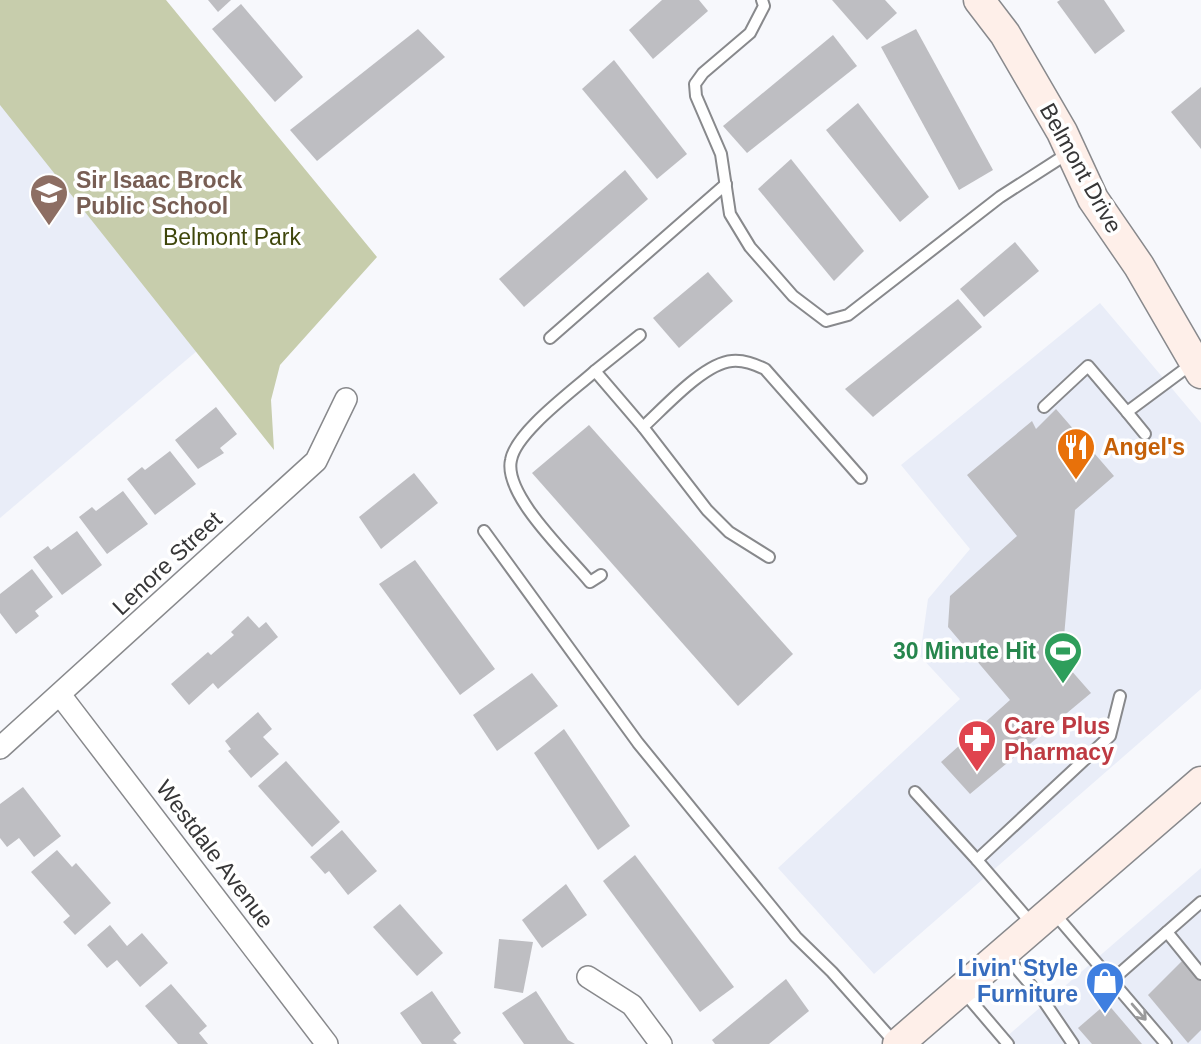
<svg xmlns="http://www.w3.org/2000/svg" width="1201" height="1044" font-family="Arial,sans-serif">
<rect width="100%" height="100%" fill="#f7f8fc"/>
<g fill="#e9edf8">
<path d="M0,104L198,350L0,518Z"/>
<path d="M1100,303L1201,423V689L874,974L778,868L960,699L920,656L928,599L970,549L901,465Z"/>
<path d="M1201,868V1044H998Z"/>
</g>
<path fill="#c7cdac" d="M0,0H166L377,257L280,365L271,400L274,450L0,105Z"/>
<g fill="#bebec2">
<path d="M208,0H231L218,12Z"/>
<path d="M662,0H699L708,11L653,59L629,30Z"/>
<path d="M832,0H885L897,13L867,40Z"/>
<path d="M1060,0H1104L1125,31L1095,54L1057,2Z"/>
<path d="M241,4L303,77L275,102L212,29Z"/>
<path d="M418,29L445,57L317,161L290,130Z"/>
<path d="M916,29L993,170L959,190L881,47Z"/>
<path d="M833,35L857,66L747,153L723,126Z"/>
<path d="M614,60L687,154L657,179L582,89Z"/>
<path d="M1201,87V149L1171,112Z"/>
<path d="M858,103L929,197L900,222L826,130Z"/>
<path d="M791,159L864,251L834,281L758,189Z"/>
<path d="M625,170L648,199L524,307L499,279Z"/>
<path d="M1015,242L1039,271L984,317L960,289Z"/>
<path d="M708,272L733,301L679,348L653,318Z"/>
<path d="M958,299L982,327L873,417L845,389Z"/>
<path d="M216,407L237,434L220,448L224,453L198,469L175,440Z"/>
<path d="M1056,409L1114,476L1075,510L1062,660L1091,693L970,794L941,762L1010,700L948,627L950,596L1017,536L967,475L1032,421L1036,429Z"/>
<path d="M589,425L793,654L738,706L532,473Z"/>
<path d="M170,451L196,484L155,515L127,479L142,467L145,470Z"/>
<path d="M414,473L438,503L381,549L359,517Z"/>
<path d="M123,491L148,524L107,554L79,517L92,507L96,511Z"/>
<path d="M77,531L102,565L62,595L33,557L48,546L51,550Z"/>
<path d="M415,560L495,669L460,695L379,584Z"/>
<path d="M32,569L53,597L35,611L39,616L16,634L0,613V594Z"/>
<path d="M248,616L259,628L266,622L278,637L218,689L213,683L189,705L171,684L208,652L211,655L234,635L231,632Z"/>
<path d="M532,673L558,706L497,751L473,715Z"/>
<path d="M258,712L272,729L263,737L279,754L251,778L228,751L231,749L225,741Z"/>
<path d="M564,729L630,826L598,850L534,753Z"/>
<path d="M286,761L340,822L312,847L258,786Z"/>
<path d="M23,787L61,836L34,857L19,838L7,847L0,838V804Z"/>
<path d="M342,830L377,871L348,895L329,871L325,874L310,857Z"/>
<path d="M57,850L72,867L76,863L111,903L75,935L63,922L70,916L31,872Z"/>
<path d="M635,855L734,987L700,1012L603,881Z"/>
<path d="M566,884L587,915L542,948L522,920Z"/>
<path d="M400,904L443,953L417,976L373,927Z"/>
<path d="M110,925L127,946L142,933L168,963L140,987L117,960L107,968L87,945Z"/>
<path d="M499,939L533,942L523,993L494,988Z"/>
<path d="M1183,960L1201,980V1030L1188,1043L1148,995Z"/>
<path d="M786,979L809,1011L769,1044H715L712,1040Z"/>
<path d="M171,984L207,1026L199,1033L208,1044H178L145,1006Z"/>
<path d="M432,991L461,1033L453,1040L457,1044H422L400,1013Z"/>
<path d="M536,991L568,1040L575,1044H524L502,1013Z"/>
<path d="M1107,1003L1142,1044H1092L1078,1028Z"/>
</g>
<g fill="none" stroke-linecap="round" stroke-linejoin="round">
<defs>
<g id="lane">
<path d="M762,0L764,6L750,33L703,73L695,84L696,96L721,154L730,214L750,247L793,296L826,321L848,315L1000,197L1070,152"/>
<path d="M550,338L726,184"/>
<path d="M595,371L640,335"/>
<path d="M1044,407L1088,366L1127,412L1193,363"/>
<path d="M1127,412L1145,434"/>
<path d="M484,531L638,743L796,937L832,972L896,1044"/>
<path d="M769,557L729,532L707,510L643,427C664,408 704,363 732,361C744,360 754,364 765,369L861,478"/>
<path d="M601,575L590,582C568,555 503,495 511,460C516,432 574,390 595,371L643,427"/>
<path d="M915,792L977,860"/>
<path d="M1054,913L1166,1044"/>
<path d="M1033,925L977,860L1110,736L1120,696"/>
<path d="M1167,932L1201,974"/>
<path d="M1005,955L1041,997L1073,1044"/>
<path d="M1111,981L1201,902"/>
<path d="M962,990L1008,1044"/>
</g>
<g id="street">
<path d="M61,696L327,1044"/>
<path d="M0,748L316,461L346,399"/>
<path d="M588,977L632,1005L661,1044"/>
</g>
<g id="secondary">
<path d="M979,0L1005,34L1062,132L1093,199L1139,266L1201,373"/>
<path d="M898,1044L1201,782"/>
</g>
</defs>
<use href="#lane" stroke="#88898c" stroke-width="14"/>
<use href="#street" stroke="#88898c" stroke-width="24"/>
<use href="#secondary" stroke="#88898c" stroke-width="33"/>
<use href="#lane" stroke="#fff" stroke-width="10"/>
<use href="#street" stroke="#fff" stroke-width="21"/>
<use href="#secondary" stroke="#feefe9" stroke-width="30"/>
</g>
<defs><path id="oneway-shaft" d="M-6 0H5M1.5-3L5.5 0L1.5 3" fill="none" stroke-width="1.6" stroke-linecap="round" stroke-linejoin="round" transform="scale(1.75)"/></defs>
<use stroke="#9a9a9b" href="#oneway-shaft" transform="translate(1139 1012) rotate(49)"/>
<defs>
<symbol id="school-pin" viewBox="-11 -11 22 30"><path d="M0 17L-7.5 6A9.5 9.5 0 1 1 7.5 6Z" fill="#8d6e63" stroke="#fff"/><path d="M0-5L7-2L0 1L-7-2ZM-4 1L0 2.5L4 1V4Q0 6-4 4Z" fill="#fff"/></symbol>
<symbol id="restaurant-pin" viewBox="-11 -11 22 30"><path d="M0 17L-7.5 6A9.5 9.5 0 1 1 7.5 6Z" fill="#e8710a" stroke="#fff"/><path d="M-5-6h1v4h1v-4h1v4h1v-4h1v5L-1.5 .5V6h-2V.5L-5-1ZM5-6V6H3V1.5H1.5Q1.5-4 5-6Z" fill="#fff"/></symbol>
<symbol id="stadium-pin" viewBox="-11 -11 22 30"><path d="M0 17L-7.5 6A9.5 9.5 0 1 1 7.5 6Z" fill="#2e9e5b" stroke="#fff"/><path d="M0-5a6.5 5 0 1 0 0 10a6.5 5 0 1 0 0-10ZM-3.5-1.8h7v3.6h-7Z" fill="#fff"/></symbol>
<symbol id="pharmacy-pin" viewBox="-11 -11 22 30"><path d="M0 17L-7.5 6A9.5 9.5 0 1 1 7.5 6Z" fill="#e0444e" stroke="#fff"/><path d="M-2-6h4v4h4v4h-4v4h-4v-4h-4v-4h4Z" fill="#fff"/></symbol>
<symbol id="shop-pin" viewBox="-11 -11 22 30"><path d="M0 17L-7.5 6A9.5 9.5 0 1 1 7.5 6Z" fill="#3f7fe0" stroke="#fff"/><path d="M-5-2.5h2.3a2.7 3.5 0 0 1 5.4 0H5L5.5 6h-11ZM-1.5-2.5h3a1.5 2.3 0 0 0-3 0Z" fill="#fff"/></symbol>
</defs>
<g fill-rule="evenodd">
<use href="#school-pin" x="27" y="171" width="44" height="60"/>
<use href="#restaurant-pin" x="1054" y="425" width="44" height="60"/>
<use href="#stadium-pin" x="1041" y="629" width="44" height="60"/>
<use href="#pharmacy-pin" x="955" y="717" width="44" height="60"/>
<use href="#shop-pin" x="1083" y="959" width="44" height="60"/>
</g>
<g text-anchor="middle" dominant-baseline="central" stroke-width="7" stroke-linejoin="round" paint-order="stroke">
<g font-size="23" fill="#363637" stroke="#fff">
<text transform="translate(1081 168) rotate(61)">Belmont Drive</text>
<text transform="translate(167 563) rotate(-43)">Lenore Street</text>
<text transform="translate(215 854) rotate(53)">Westdale Avenue</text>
</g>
<g font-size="23" font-weight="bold" fill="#785e54" stroke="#fff" text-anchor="start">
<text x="76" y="180">Sir Isaac Brock<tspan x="76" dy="26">Public School</tspan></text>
</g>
<g font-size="23" fill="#3f460b" stroke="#fff">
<text x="232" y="237">Belmont Park</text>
</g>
<g font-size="23" font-weight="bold" fill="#c56008" stroke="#fff" text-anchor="start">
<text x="1103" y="447">Angel's</text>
</g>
<g font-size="23" font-weight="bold" fill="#27864d" stroke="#fff" text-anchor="end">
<text x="1036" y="651">30 Minute Hit</text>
</g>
<g font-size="23" font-weight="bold" fill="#be3a42" stroke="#fff" text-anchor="start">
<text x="1004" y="726">Care Plus<tspan x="1004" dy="26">Pharmacy</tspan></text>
</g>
<g font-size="23" font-weight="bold" fill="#366cbe" stroke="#fff" text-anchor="end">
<text x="1078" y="968">Livin' Style<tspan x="1078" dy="26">Furniture</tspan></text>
</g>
</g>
</svg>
